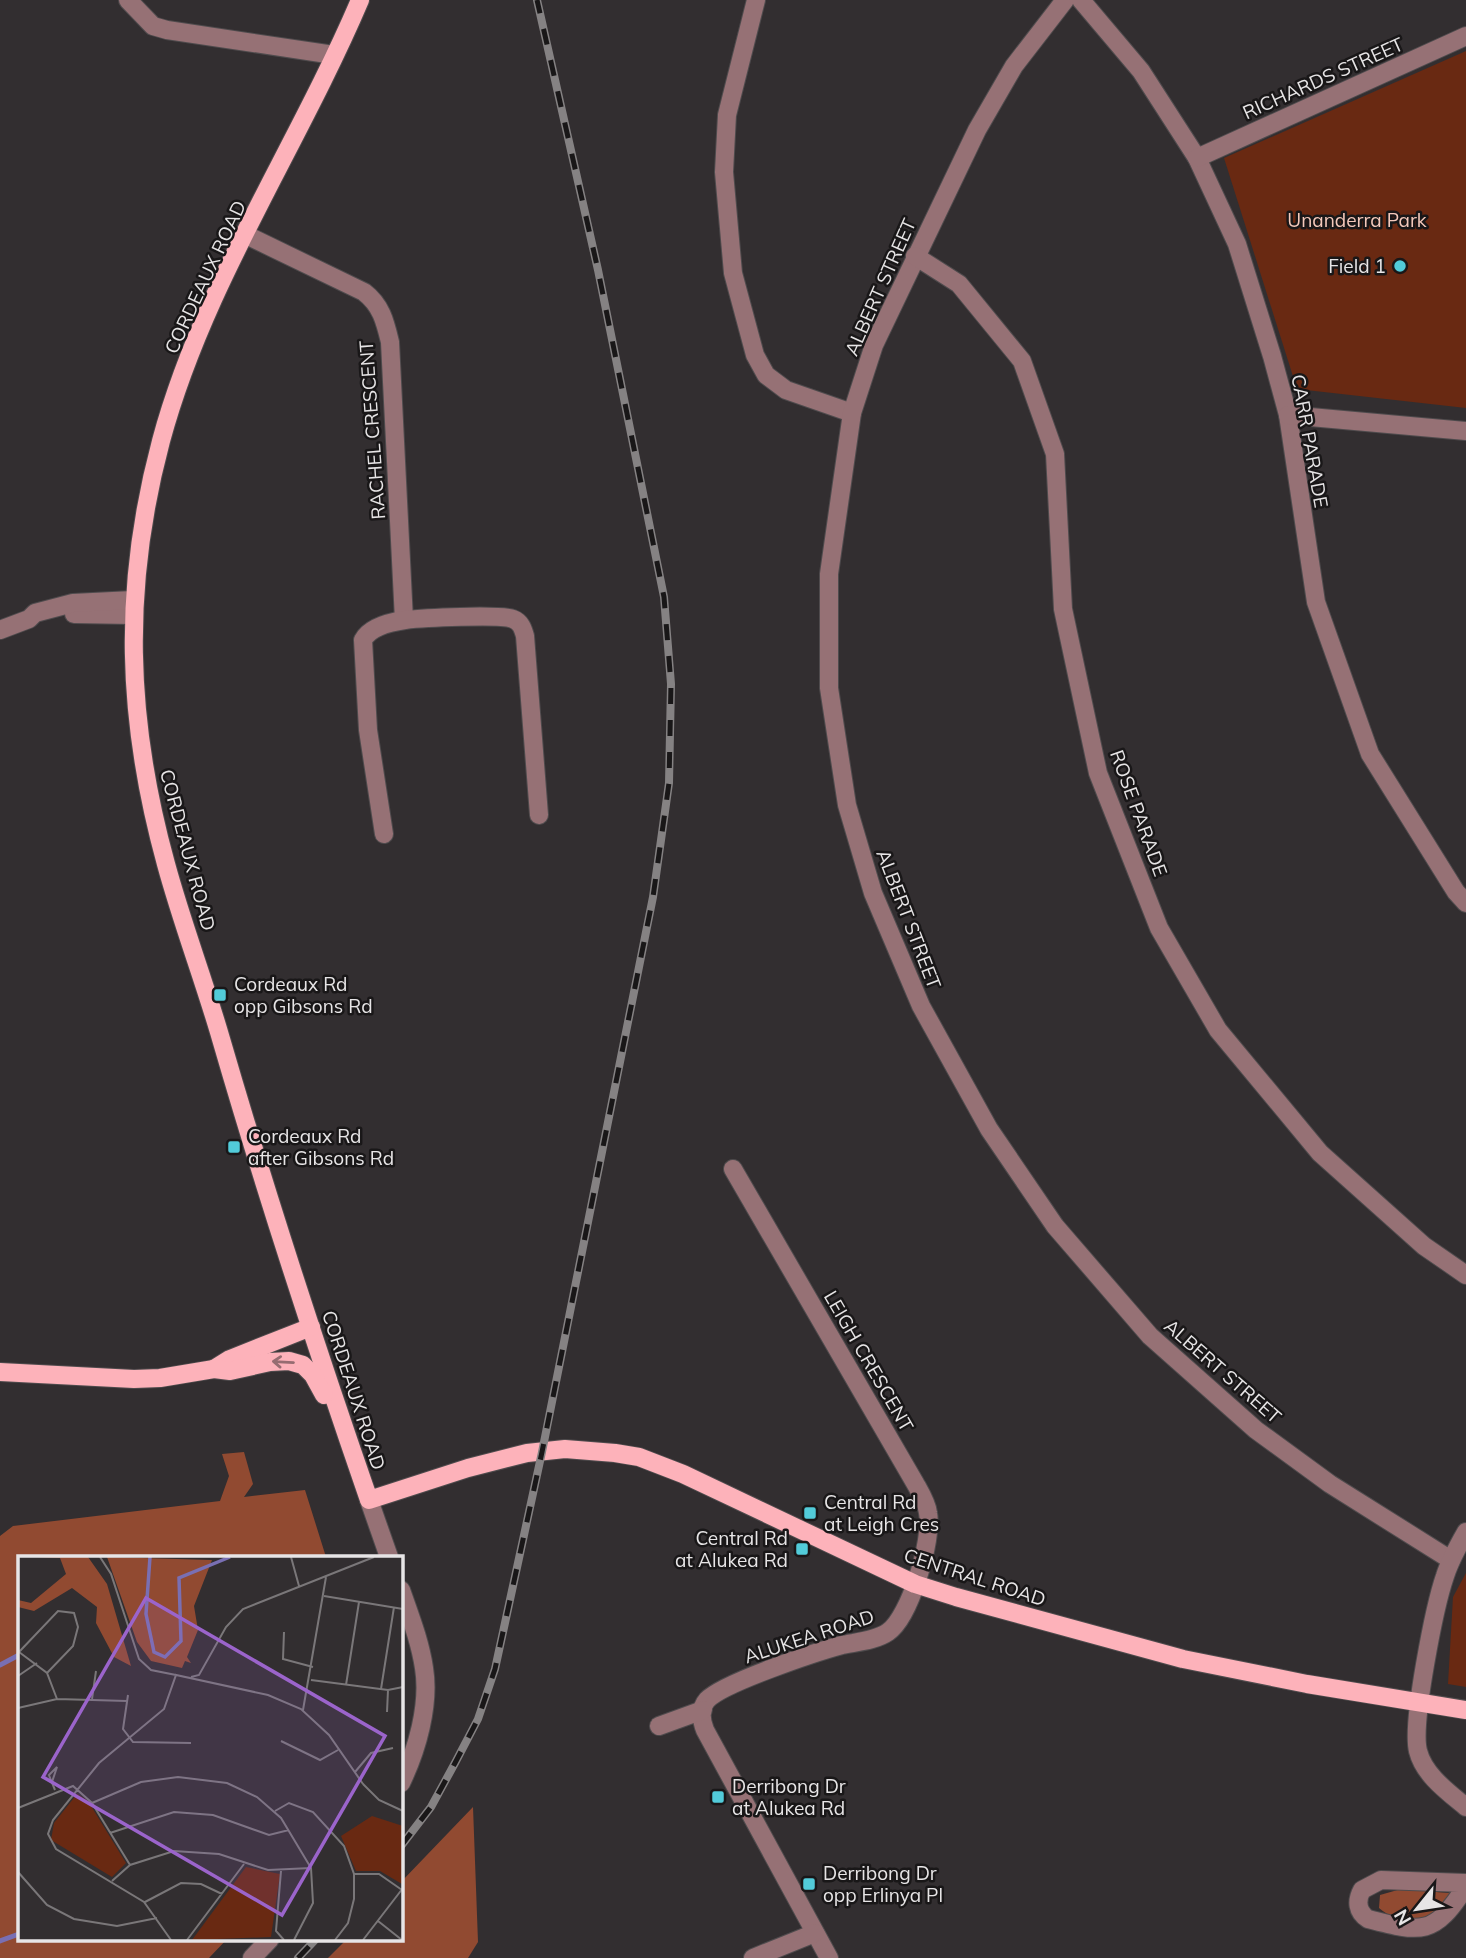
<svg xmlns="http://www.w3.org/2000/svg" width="1466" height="1958" font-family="Mulish,sans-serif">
<rect width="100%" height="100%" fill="#322e30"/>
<g fill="#692912">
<path d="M1466,51V408L1297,389L1224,158Z"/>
<path d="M1466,1573V1687L1448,1684L1453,1597Z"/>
</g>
<g fill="#914a31">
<path d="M244,1452L253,1484L244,1497L305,1490L326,1557H19V1939H227L209,1958H0V1536L13,1526L220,1501L229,1476L222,1454Z"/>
<path d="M473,1807L478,1942L468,1958H328L347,1939H401V1882Z"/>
<path d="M1401,1889L1448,1893L1455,1891C1451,1897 1447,1906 1442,1910C1423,1924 1396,1923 1379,1908L1380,1895Z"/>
</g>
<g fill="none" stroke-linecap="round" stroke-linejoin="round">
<g stroke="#796fb3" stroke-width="5">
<path d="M0,1665L19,1655"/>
<path d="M0,1941L19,1934"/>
</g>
<defs>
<g id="minor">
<path d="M128,0L153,26L167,30L334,55"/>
<path d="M756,0L727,115L724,172L733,273L755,355L766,375L786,390L852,413"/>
<path d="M1065,0L1014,66L977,130L874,345L852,413L829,574V688L847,805L873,893L921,1006L989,1129L1055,1226L1150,1336L1256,1430L1330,1484L1451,1560"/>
<path d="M1081,0L1141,71L1197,158L1237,244L1272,356L1288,415L1316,602L1370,754L1456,892L1466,903"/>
<path d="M1197,158L1466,36"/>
<path d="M246,235L364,292C381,305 385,321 390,342L404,620"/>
<path d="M915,256L959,284L1022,361L1055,454L1063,609L1098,773L1159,928L1218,1030L1320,1153L1424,1246L1466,1275"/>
<path d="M1288,415L1466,431"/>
<path d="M74,614L133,615"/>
<path d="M0,630L29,619L35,613L73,603L133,600"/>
<path d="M384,834L368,730L363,640C370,627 391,622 405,620C422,618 500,614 513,619C521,622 523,629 525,636L539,815"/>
<path d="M733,1169L915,1483C920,1492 927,1503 928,1513C933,1539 910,1617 888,1632C875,1641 856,1642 842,1645C816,1652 723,1683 707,1700C700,1708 701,1720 705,1730L829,1958"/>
<path d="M369,1500L389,1557"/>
<path d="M1466,1532C1458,1546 1450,1560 1445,1576C1435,1605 1411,1723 1418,1751C1424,1775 1448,1792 1466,1807"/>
<path d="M401,1590C410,1616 420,1641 424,1668C430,1705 417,1750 401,1783"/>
<path d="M659,1726L703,1710"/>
<path d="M1466,1883L1381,1880L1362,1890C1356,1901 1357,1912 1368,1919C1422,1933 1434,1936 1466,1886"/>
<path d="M252,1958L270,1939"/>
<path d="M753,1958L815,1933"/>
</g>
<g id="major">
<path d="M360,0C297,148 203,285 161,441C122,587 126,719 166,864C182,923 204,980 221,1039C266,1194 316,1347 369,1500L468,1468L527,1453L565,1449L615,1453L639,1457L683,1474L915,1584L956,1597L1183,1659L1307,1684L1466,1710"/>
<path d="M214,1369L230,1359L311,1327"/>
<path d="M0,1372L134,1379L160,1378L214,1369L230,1371L270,1362L289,1361L303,1365L313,1375L324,1395"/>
</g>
</defs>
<use href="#minor" stroke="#4f4b4d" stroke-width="20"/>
<use href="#major" stroke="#4f4b4d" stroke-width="20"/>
<use href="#minor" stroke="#967175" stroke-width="18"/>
<use href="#major" stroke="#fdb2ba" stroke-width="18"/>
<defs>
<g id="rail">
<path d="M401,1846L431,1807L455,1763L478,1719L495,1669L542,1452L653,897L669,783L671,684L664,597L598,270L537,0"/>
<path d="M298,1958L316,1939"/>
</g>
</defs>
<use href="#rail" stroke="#858283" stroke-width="8"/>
<use href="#rail" stroke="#191718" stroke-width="5" stroke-dasharray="16" stroke-linecap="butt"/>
</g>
<defs><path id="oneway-shaft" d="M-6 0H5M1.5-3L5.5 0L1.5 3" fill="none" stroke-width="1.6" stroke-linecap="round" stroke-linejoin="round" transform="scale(1.75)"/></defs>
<use stroke="#966c71" href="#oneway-shaft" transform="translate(283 1362) rotate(-177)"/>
<g fill="#52cbd9" stroke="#191718" stroke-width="2.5">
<circle cx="1400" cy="266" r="7"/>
<rect x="213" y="988" width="14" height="14" rx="3.5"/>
<rect x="227" y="1140" width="14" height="14" rx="3.5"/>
<rect x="803" y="1506" width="14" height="14" rx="3.5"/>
<rect x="795" y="1542" width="14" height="14" rx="3.5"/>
<rect x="711" y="1790" width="14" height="14" rx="3.5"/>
<rect x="802" y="1877" width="14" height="14" rx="3.5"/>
</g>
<g text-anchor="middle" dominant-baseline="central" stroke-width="5" stroke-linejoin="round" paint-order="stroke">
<g font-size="19" fill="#e7e5e6" stroke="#191718">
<text transform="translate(1323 78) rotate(-24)">RICHARDS STREET</text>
<text transform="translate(205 277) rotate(-65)">CORDEAUX ROAD</text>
<text transform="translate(880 287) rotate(-66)">ALBERT STREET</text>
<text transform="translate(372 430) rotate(-94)">RACHEL CRESCENT</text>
<text transform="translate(1310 441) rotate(80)">CARR PARADE</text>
<text transform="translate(1139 813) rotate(70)">ROSE PARADE</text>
<text transform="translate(188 850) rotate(75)">CORDEAUX ROAD</text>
<text transform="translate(909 919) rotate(69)">ALBERT STREET</text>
<text transform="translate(869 1361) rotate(60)">LEIGH CRESCENT</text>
<text transform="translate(1223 1371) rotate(41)">ALBERT STREET</text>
<text transform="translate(354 1390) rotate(72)">CORDEAUX ROAD</text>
<text transform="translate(975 1577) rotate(18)">CENTRAL ROAD</text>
<text transform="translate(809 1636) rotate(-18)">ALUKEA ROAD</text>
</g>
<g font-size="19" fill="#f5c9bb" stroke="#191718">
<text x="1357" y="220">Unanderra Park</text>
</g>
<g font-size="19" fill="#e7e5e6" stroke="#191718" text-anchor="start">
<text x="1386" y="266" text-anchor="end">Field 1</text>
<text x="234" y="984">Cordeaux Rd<tspan x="234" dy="22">opp Gibsons Rd</tspan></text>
<text x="248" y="1136">Cordeaux Rd<tspan x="248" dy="22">after Gibsons Rd</tspan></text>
<text x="824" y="1502">Central Rd<tspan x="824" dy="22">at Leigh Cres</tspan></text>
<text x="788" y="1538" text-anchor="end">Central Rd<tspan x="788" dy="22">at Alukea Rd</tspan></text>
<text x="732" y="1786">Derribong Dr<tspan x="732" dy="22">at Alukea Rd</tspan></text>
<text x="823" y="1873">Derribong Dr<tspan x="823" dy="22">opp Erlinya Pl</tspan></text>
</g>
</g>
<g transform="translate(18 1556)">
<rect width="385" height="385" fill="#322e30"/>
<path d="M59,238L70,245L108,307L94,321L33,284L36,267ZM354,260L385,270L384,328L362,315H338L323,280ZM228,311L262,318L253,381L174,384Z" fill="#692912"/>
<path d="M19,1H70L89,28L113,110L96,101L78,67L79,51L54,32L16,55L0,51V44L13,47L48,18L42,2ZM89,1L194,4L176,50L180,74L169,101L173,107L167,105L164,112L133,105L119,86Z" fill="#914a31"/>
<path fill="none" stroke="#796fb3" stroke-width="3.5" d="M132,1L128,58L136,96L147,101L163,85L161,22L212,1"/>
<path fill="none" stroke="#7a7779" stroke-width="2" d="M82,1L93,18L121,103L133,114L158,119M273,1L281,30M306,40L385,53M266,76L265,103L295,111M1,96L40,55L56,57L60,71L55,90L29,117M1,96L29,117L39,143M0,120L19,107M173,121L181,119L208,71L225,53L356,1M293,124L370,134L385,131M328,129L341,46M363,133L376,51M110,139L105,173L115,186L173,187M74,143L78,115M0,152L39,143L109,145M285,154L308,21M369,156L370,134M263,185L302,204L320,194M337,216L353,197L375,192M34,226L39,211L31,219L32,222L37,234M345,228L361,244L385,255M74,247L123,226L160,221L209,227L239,241L263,262L293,312L295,347L276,384M0,252L55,230L74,247L112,309M257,255L271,247L295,256L326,290L336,318V343L330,367L317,384M92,277L156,256L195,259L251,279L271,274M263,315L258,375L266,384M0,316L29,349L56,363L99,370L139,362M336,318H361L384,334M94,325L112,309L156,295L201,298L250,314L293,312M127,346L163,327L183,328L204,338M360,365L384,384M153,384L126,346L38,293L30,278L35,264L81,207L146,153L158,119L250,139L283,153L311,179L345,228M169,384L226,308M345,384L385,332"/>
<path fill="#9b64cb" fill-opacity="0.15" stroke="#9b64cb" stroke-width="3.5" d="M128,42L367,180L264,359L25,221Z"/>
<rect width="385" height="385" fill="none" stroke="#e7e5e6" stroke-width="3.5"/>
</g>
<g transform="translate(1417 1909) rotate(240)" stroke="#191718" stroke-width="5" paint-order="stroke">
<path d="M0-5L12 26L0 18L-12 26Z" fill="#e7e5e6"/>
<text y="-10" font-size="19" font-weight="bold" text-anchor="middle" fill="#e7e5e6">N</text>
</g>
</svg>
